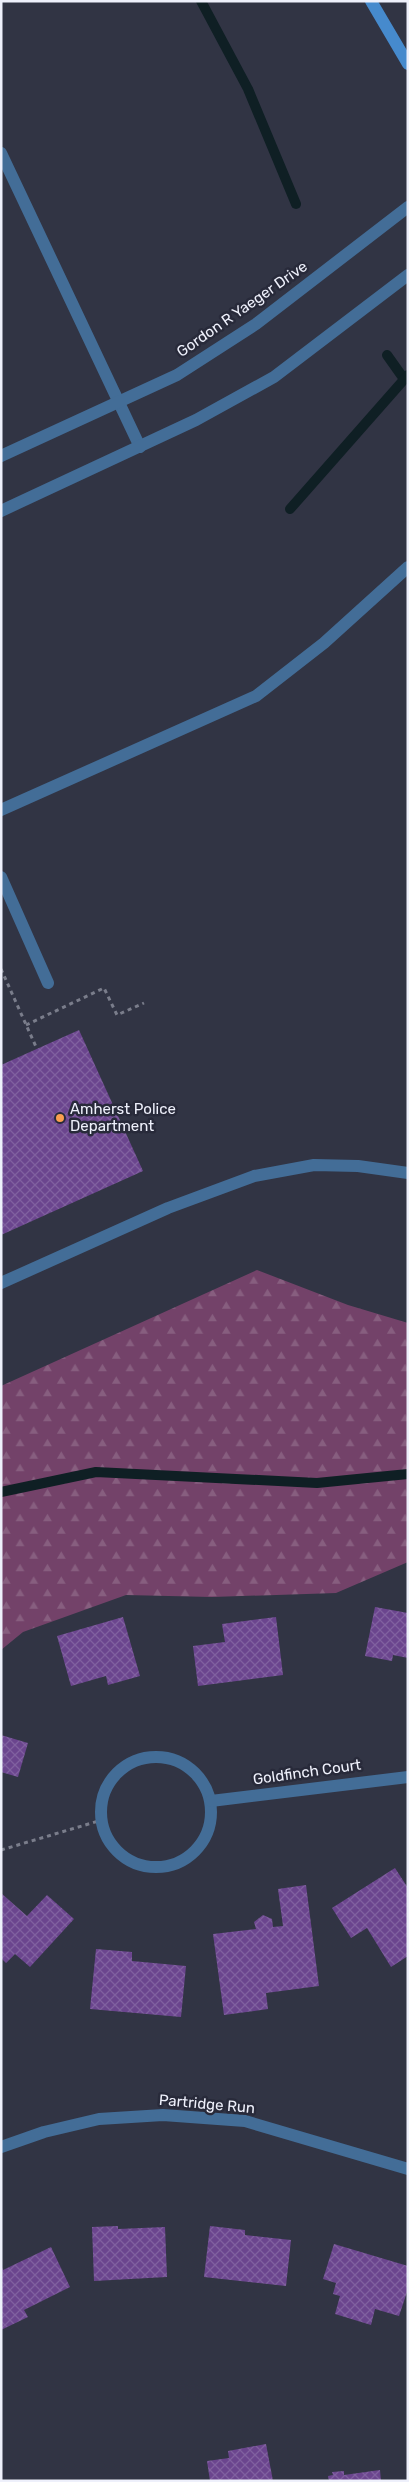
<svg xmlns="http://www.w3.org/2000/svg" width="409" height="2482" font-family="Rubik,sans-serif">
<defs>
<pattern id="forest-firs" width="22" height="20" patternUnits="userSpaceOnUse" patternTransform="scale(1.25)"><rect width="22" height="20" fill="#734269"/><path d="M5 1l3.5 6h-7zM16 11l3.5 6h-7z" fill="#875e7f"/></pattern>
<pattern id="building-cross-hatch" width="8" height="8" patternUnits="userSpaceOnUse" patternTransform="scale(1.25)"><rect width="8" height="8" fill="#6b458e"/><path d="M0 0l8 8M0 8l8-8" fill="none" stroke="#80609f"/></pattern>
</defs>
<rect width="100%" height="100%" fill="#313444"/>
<path fill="url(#forest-firs)" d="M257,1270L348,1305L408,1323V1562L336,1593L212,1597L126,1595L23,1632L1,1650V1386Z"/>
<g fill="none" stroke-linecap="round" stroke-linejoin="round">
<g stroke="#0f1f24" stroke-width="10">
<path d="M201,1L248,89L296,204"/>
<path d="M387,355L404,379"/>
<path d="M290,509L408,375"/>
<path d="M1,1492L96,1472L317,1483L408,1474"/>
</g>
</g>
<g fill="url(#building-cross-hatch)">
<path d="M79,1030L143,1171L1,1235V1065Z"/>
<path d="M375,1607L408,1613V1658L393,1655L392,1661L365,1656Z"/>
<path d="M123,1617L140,1676L108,1685L106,1676L71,1686L57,1636Z"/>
<path d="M276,1617L283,1675L198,1686L193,1646L225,1642L222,1624Z"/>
<path d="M1,1735L28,1743L18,1777L1,1772Z"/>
<path d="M395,1868L408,1888V1956L391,1967L367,1928L351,1938L332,1908Z"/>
<path d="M306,1885L319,1986L266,1993L268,2009L224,2015L213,1934L256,1929L254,1922L263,1915L272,1919L273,1927L283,1926L278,1889Z"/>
<path d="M1,1893L27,1916L47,1895L74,1919L30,1967L15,1954L6,1963L1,1958Z"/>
<path d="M96,1949L132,1952V1961L186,1966L181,2017L90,2009Z"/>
<path d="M118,2226V2229L165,2227L167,2277L94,2281L92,2227Z"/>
<path d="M210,2226L245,2230V2235L291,2240L286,2286L204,2277Z"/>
<path d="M334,2244L408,2266V2289L399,2316L375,2309L371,2325L335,2314L340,2296L333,2294L336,2283L323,2279Z"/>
<path d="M51,2247L70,2287L24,2310L28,2317L1,2330V2265L3,2270Z"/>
<path d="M266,2444L273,2481H210L207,2461L229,2458L228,2451Z"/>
<path d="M380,2470L381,2481H329L328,2476L333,2475L332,2472L344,2471V2475Z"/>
</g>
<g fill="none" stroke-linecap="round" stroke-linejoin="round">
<g stroke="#7a7d8b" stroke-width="3" stroke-dasharray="4 4" stroke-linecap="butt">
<path d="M1,969L37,1049"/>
<path d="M26,1025L104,988L117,1015L144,1003"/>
<path d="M1,1850L102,1820"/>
</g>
<g stroke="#436d97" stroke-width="12">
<path d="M1,153L140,447"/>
<path d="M1,456L177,375L256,324L408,207"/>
<path d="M1,511L196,420L274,377L408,275"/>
<path d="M1,810L256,696L324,643L408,567"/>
<path d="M1,877L48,983"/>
<path d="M1,1283L168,1208L254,1176L314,1165L358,1166L408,1173"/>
</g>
<g stroke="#436d97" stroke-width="12">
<circle cx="156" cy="1812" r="55"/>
<path d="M211,1801L408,1777"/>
<path d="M1,2147L44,2132L99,2119L163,2115L245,2121L408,2169"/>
</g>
<path stroke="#468acd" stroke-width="12" d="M371,1L408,64"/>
</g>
<circle fill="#fa9f4f" stroke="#282a3a" stroke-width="2" cx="60" cy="1118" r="5"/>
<g text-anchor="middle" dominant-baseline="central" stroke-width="5" stroke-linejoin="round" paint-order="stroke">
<g font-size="15" fill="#eef0fb" stroke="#282a3a">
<text transform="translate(242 309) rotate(-35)">Gordon R Yaeger Drive</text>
<text transform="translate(307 1772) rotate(-8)">Goldfinch Court</text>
<text transform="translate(207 2104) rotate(5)">Partridge Run</text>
</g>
<g font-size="15" fill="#eef0fb" stroke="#282a3a" text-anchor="start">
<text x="70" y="1109">Amherst Police<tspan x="70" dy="17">Department</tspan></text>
</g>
</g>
<rect width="409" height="2482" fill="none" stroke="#eef0fb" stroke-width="5"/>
</svg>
